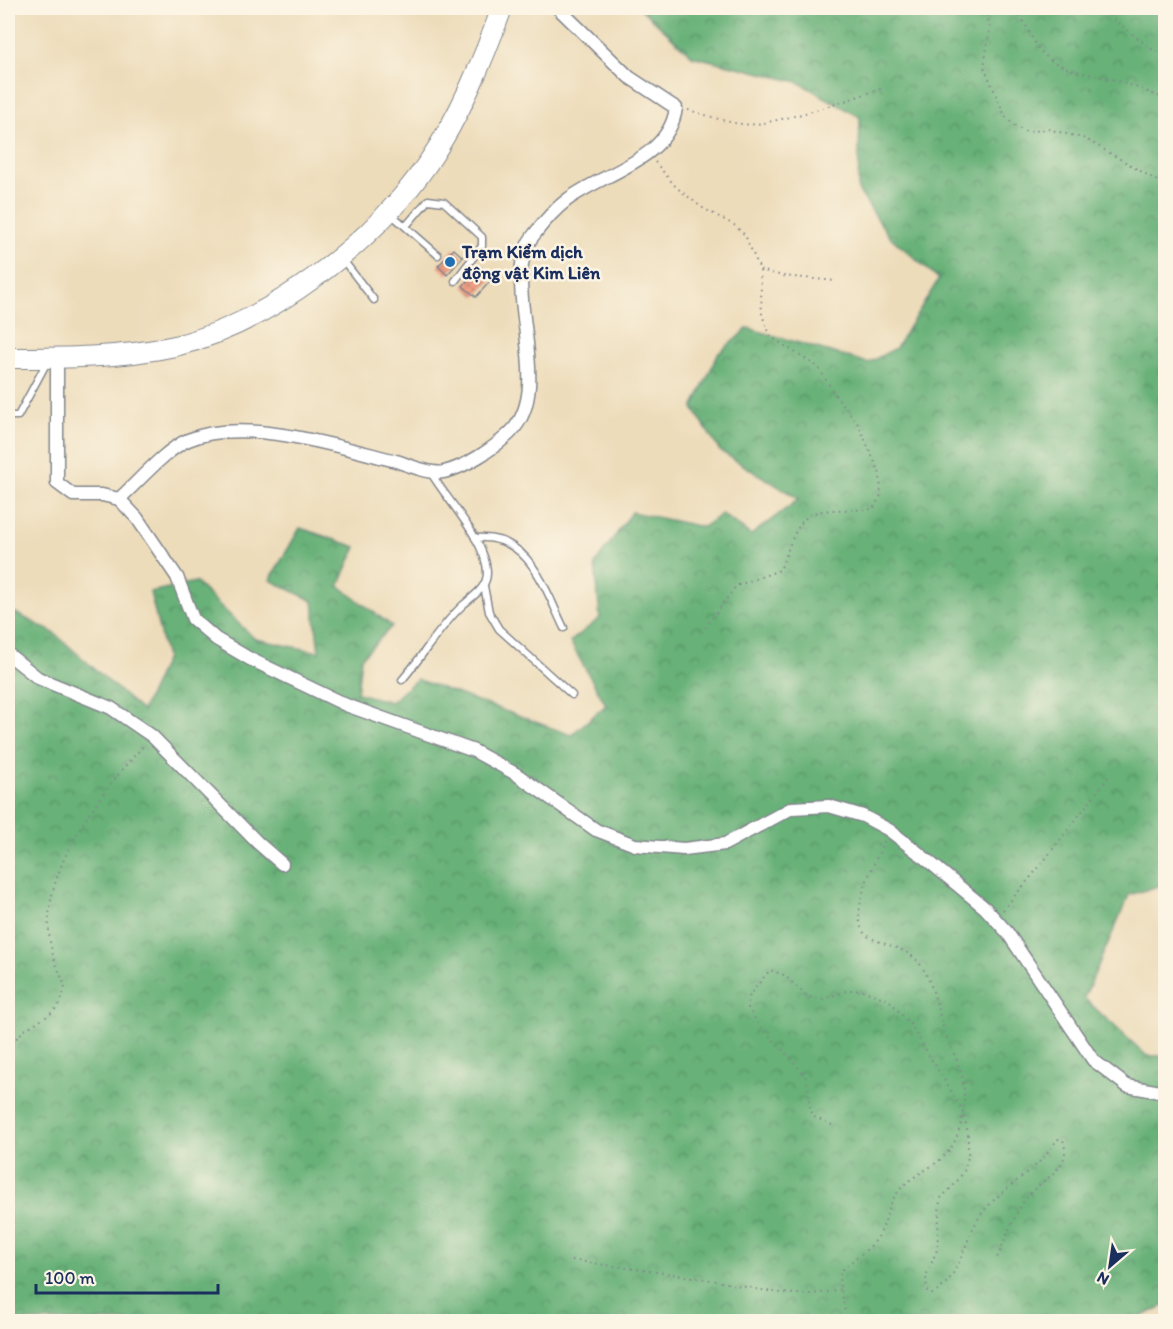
<svg xmlns="http://www.w3.org/2000/svg" width="1173" height="1329" font-family="Itim,sans-serif">
<defs>
<pattern id="forest-crowns" width="20" height="18" patternUnits="userSpaceOnUse" patternTransform="scale(1.5)"><rect width="20" height="18" fill="#68b178"/><path d="M2 6a3 3 0 1 1 6 0M12 15a3 3 0 1 1 6 0" fill="none" stroke="#559066"/></pattern>
<pattern id="building-cross-hatch" width="8" height="8" patternUnits="userSpaceOnUse" patternTransform="scale(1.5)"><rect width="8" height="8" fill="#f4a186"/><path d="M0 0l8 8M0 8l8-8" fill="none" stroke="#c58471"/></pattern>
</defs>
<rect width="100%" height="100%" fill="#fcf5e5"/>
<filter id="ink" filterUnits="userSpaceOnUse"><feTurbulence type="fractalNoise" baseFrequency=".0167" numOctaves="2"/><feDisplacementMap in="SourceGraphic" scale="12" xChannelSelector="R" yChannelSelector="G"/><feConvolveMatrix kernelMatrix="1 2 1 2 8 2 1 2 1" color-interpolation-filters="sRGB"/></filter>
<filter id="wash" filterUnits="userSpaceOnUse"><feTurbulence type="fractalNoise" baseFrequency=".008" numOctaves="4" result="noise"/><feDisplacementMap in="SourceGraphic" scale="24" xChannelSelector="R" yChannelSelector="G"/><feGaussianBlur stdDeviation="1.35" result="paint"/><feColorMatrix in="noise" values="0 0 0 0 0 0 0 0 0 0 0 0 0 0 0 0 0 1.4 0 .05"/><feComposite in="paint" operator="in"/></filter>
<g filter="url(#wash)">
<rect width="100%" height="100%" fill="#eddcba"/>
<path fill="url(#forest-crowns)" stroke="#42706b" stroke-width="1.5" d="M640,8H1165V884L1129,895L1084,998L1147,1056H1165V1305L1131,1322L8,1321V609L54,633L142,711L166,658L150,592L195,582L255,639L319,652L313,601L270,580L300,528L356,547L339,586L392,626L361,658L357,693L391,702L417,679L571,735L606,705L570,642L600,618L595,564L632,512L703,527L722,514L751,535L799,499L720,451L693,408L718,354L748,328L868,363L896,348L939,279L889,236L858,190L860,117L798,82L692,56Z"/>
<g id="blocks">
<g fill="url(#building-cross-hatch)">
<path d="M454,249L463,257L447,275L438,266Z"/>
<path d="M480,266L493,278L476,297L463,286Z"/>
</g>
</g>
</g>
<g filter="url(#ink)">
<use href="#blocks" fill-opacity="0" stroke="#84868c" stroke-width="1.5"/>
<g fill="none" stroke-linecap="round" stroke-linejoin="round">
<defs>
<g id="service">
<path d="M391,214L438,255"/>
<path d="M406,226L428,200L444,202L482,237V246L455,281"/>
<path d="M343,260L374,300"/>
<path d="M8,416H18L47,362"/>
<path d="M475,538C529,533 544,587 564,628"/>
<path d="M484,586L489,612L499,629L572,695"/>
<path d="M402,680C423,656 440,626 463,605C473,596 487,588 487,573C487,542 447,500 431,473"/>
</g>
<g id="minor">
<path d="M57,358V483L73,495H102L119,499L137,518L177,577L193,619L216,639L250,659L346,705L474,751L516,774L596,830L635,845L684,849L725,844L792,808L829,806L863,816L889,830L921,855L985,908L1007,932L1093,1060L1127,1086L1166,1093"/>
<path d="M119,499C138,482 165,450 188,440C243,416 340,447 396,461C409,465 431,475 444,472C466,467 494,448 510,433C558,386 497,282 533,236C542,224 555,209 567,200C604,172 669,160 676,108L629,77L558,8"/>
<path d="M8,654L38,678L111,708L152,736L258,843L282,864"/>
</g>
<path id="trunk" d="M8,358C63,358 121,358 175,346C270,323 373,243 428,163C460,116 483,60 502,8"/>
</defs>
<use href="#service" stroke="#84868c" stroke-width="9"/>
<use href="#minor" stroke="#84868c" stroke-width="15"/>
<use href="#trunk" stroke="#84868c" stroke-width="22"/>
<g stroke="#84868c" stroke-width="2" stroke-dasharray="1.5 4.5" stroke-linecap="butt">
<path d="M974,8L987,14C1033,0 1021,38 1048,58C1070,74 1093,73 1118,81C1134,86 1150,93 1166,99"/>
<path d="M1099,8L1153,50L1166,55"/>
<path d="M987,14L990,28L984,67L1005,116L1016,127L1027,132L1048,129L1086,139L1166,186"/>
<path d="M688,110C709,115 735,127 757,124C799,117 842,102 883,88"/>
<path d="M655,162L676,187L701,207L734,225L745,235L760,270L762,315L771,337L818,367L834,393L858,424L880,474L881,495L873,509C858,511 818,507 808,516C794,527 787,554 780,570L736,586L702,632"/>
<path d="M760,270L783,276L836,281"/>
<path d="M1003,910L1040,866L1110,775"/>
<path d="M8,1047C14,1041 21,1032 29,1027C48,1015 61,1012 65,986C60,973 54,961 51,947C36,874 99,794 145,744"/>
<path d="M832,1125L814,1117C805,1102 813,1086 802,1072C785,1049 761,1032 747,1006L750,994L770,970L784,975L808,997L823,999L849,990H862L889,1000L910,1024L963,1111L968,1133V1157L964,1171L956,1183L940,1199L937,1250L926,1276L927,1291L932,1294C958,1282 964,1243 977,1221C998,1186 1038,1174 1057,1139L1063,1140C1073,1169 1043,1177 1028,1196C1014,1213 1006,1239 996,1260"/>
<path d="M572,1260C617,1267 661,1272 705,1279C753,1287 793,1302 842,1289"/>
<path d="M847,1322L839,1279L841,1271C852,1259 869,1251 878,1237C887,1223 887,1205 898,1192C912,1173 937,1168 950,1149C965,1129 968,1089 959,1066C953,1050 945,1036 941,1019C935,1000 932,981 920,964C904,942 867,946 861,927C853,902 875,863 884,841"/>
<path d="M1165,1322L1166,1321"/>
</g>
<use href="#service" stroke="#fff" stroke-width="6"/>
<use href="#minor" stroke="#fff" stroke-width="12"/>
<use href="#trunk" stroke="#fff" stroke-width="20"/>
</g>
</g>
<circle fill="#1f6fb2" stroke="#fcf5e5" stroke-width="2" cx="450" cy="262" r="6"/>
<g text-anchor="middle" dominant-baseline="central" stroke-width="5" stroke-linejoin="round" paint-order="stroke">
<g font-size="18" font-weight="bold" fill="#1b2f5e" stroke="#fcf5e5" text-anchor="start">
<text x="462" y="252">Trạm Kiểm dịch<tspan x="462" dy="21">động vật Kim Liên</tspan></text>
</g>
</g>
<rect width="1173" height="1329" fill="none" stroke="#fcf5e5" stroke-width="30"/>
<g transform="translate(1110 1266) rotate(209)" stroke="#fcf5e5" stroke-width="4.5" paint-order="stroke">
<path d="M0-4.5L10 22L0 15L-10 22Z" fill="#1b2f5e"/>
<text y="-9" font-size="16" font-weight="bold" text-anchor="middle" fill="#1b2f5e">N</text>
</g>
<path d="M36 1284v9h182v-9" fill="none" stroke="#1b2f5e" stroke-width="3"/>
<text x="45" y="1284" font-size="18" fill="#1b2f5e" stroke="#fcf5e5" stroke-width="4.5" paint-order="stroke">100 m</text>
</svg>
